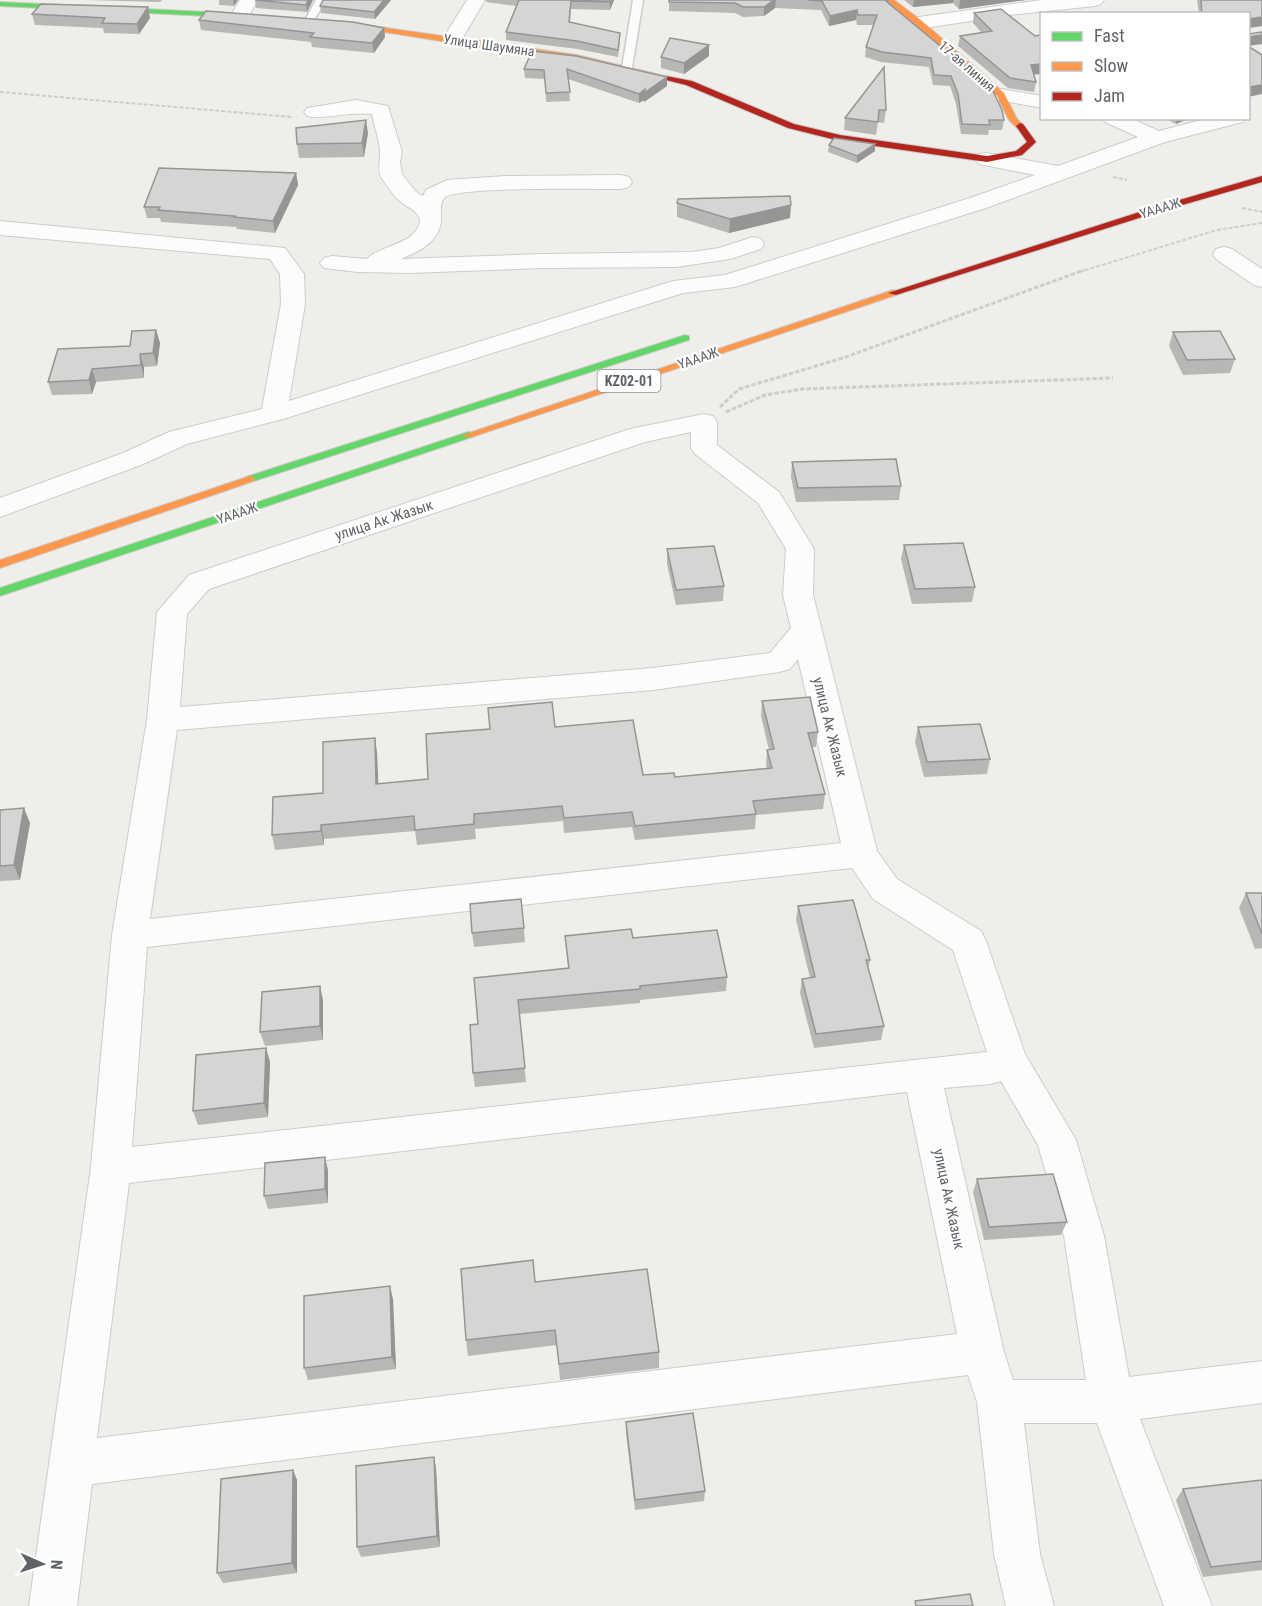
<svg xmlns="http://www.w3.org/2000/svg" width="1262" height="1606" font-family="'Roboto Condensed',sans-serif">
<rect width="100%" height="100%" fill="#efeeea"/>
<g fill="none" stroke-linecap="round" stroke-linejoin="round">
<defs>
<g id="lane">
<path d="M316,0H326L313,22H307L305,20Z"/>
<path d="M633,0H643L632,68L627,71L622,68Z"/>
</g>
<g id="street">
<path d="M240,0H258L247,19H233L231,15Z"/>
<path d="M467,0H485L459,44H445L442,40Z"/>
<path d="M1042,0H1104L1101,4L1095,6L1009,15L919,29L912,27L910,23L912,19L919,17Z"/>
<path d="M1001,89L1042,96V108L994,99L991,95L994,91Z"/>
<path d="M356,100L388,106L402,152L400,162L402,174L416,192L423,196L426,190L447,180L505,176L621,175L629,177L632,182L629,187L621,189C597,189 454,186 444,198C440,203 441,210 441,215C443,240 420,251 401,259L542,254L692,252L719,248L753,237L761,239L764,244L761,249L730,259L676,267L542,268L410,273L358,272L324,268L320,263L324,258L332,256L367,259C374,249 404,245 414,233C429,216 412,210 401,202C394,197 386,184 381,177C377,168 381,159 380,150C379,138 374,126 372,114C350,111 323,120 307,116L304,112L307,108Z"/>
<path d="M1102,118H1130L1159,131L1209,118H1246L1243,122L1165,142L986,208L735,287L683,293L283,419L187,444L141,465L0,517V498L123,453L169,432L262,409L281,304L280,274L270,259L0,235V221L285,248L304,274L305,304L289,401L673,281L725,275L970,198L1035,175L979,164L976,159L979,154L987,153L1058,166L1138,137L1105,122Z"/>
<path d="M1224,247L1232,249L1262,269V287L1254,285L1216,259L1213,254L1216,249Z"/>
<path d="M704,414L713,416L717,422V445L779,492L814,549L813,595L877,851L897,879L981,931L986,941L1025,1054L1076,1140L1104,1236L1129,1377L1262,1361V1403L1140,1419L1212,1606H1164L1097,1423H1024L1040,1554L1054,1606H1006L994,1554L977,1402L968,1375L92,1484L77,1606H29L91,1167L112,935L147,720L157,612L189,575L630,429ZM691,432V448L695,454L758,503L786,549L783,595L791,628L770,653L653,668L180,707L187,614L209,589L645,442ZM798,659L841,843L150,919L177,730L653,690L779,672L790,669ZM852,868L873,899L953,950L987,1052L132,1147L147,947ZM1001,1081L1038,1145L1064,1236L1086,1380H1013L1004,1352L944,1088L991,1084ZM907,1092L957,1334L97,1438L129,1183Z"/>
</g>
<g id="fast">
<path d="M0,2L250,14L254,16L250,18L0,6Z"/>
<path d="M685,335L689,336V340L254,481H246L244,479L246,477Z"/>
<path d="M468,432L472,433V437L0,596V588Z"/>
</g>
<g id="slow">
<path d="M885,0H894L922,21L1004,93L1017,119L1024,126L1023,128H1017L1009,120L997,96Z"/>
<path d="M337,21L577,55L673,78L669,80L577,59L472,46L340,25L336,23Z"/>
<path d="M893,290L896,291V295L472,437H464L463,435Z"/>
<path d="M250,476L254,477V481L0,568V560Z"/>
</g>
<g id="jam">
<path d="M666,76L692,81L794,124L840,135L987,156L1016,151L1027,142L1016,126L1020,123L1023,124L1036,142L1022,155L987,162L840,141L788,128L686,85L666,80Z"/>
<path d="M1262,176V182L1158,212L896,295L888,293L1152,208Z"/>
</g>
</defs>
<use href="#lane" stroke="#cbcccc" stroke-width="3"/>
<use href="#street" stroke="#cbcccc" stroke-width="2"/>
<use href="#fast" stroke="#cacacb" stroke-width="2"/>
<use href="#slow" stroke="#cacacb" stroke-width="2"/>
<use href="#jam" stroke="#cacacb" stroke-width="2"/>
<g stroke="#cacfcc" stroke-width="2" stroke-dasharray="4 2" stroke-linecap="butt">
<path d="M0,92L292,117"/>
<path d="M1113,177L1127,180"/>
<path d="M1242,208L1262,212"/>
<path d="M1079,272L1217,230L1262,223"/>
</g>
<g stroke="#cacfcc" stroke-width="3" stroke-dasharray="4.5 2" stroke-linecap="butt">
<path d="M720,407L739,389L843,358L1084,270"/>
<path d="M726,412L765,395L803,389L1113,378"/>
</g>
<use href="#lane" fill="#fdfcfc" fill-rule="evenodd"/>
<use href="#street" fill="#fdfcfc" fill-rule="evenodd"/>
<use href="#fast" fill="#63d668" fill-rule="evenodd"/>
<use href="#slow" fill="#ff974d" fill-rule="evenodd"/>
<use href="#jam" fill="#b3261e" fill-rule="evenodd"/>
</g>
<g fill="#b8b7b5">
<path d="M85,0H162L160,2Z"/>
<path d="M219,0H238L234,6L219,5Z"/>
<path d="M313,0L307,12L256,8L255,1Z"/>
<path d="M391,0L375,19L321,13L320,6Z"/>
<path d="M486,0H614L610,10L571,9L570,22L620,41L618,57L577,49L506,40V32L516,6L486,2Z"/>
<path d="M669,0H889V3L1004,120L1002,130H989L988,135L961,134L956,104L950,86L933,85L929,67L881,62L865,57L866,47L874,25H857L856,20L829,26L821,10L775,8L764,16L743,17L735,13L669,11Z"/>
<path d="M904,0H1026L959,9L953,3L913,7Z"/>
<path d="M1197,0H1262V26L1249,28L1248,46V14H1199Z"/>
<path d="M974,13L1035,36L1034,75L1036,82L1034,92L1008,88L958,46L960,36L982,33L973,23Z"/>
<path d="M32,14L150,18L139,34L104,33L103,28L35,25Z"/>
<path d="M199,20L384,28L385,37L374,53L312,47L311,42L201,30Z"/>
<path d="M709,45V56L684,74L661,68V57Z"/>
<path d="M576,56L667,77V86L644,102V100L639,103L568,79L570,101L546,102L545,79L525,78L524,69Z"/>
<path d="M884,67L886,110L884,123L878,122L876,135L844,130L845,118Z"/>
<path d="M1164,118H1190L1176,124Z"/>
<path d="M368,133L364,157L299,158L297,144Z"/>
<path d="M829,145L875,151L857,163L828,152Z"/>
<path d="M296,173L298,185L275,233L237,229L236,227L161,222L160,218H147L144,207Z"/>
<path d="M677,203L790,218L729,233L677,217Z"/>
<path d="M156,330L160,343L157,366L144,367V378L96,382L92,394L52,395L48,382L130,346Z"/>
<path d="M1173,332L1235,359L1230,373L1183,375L1169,346Z"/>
<path d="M792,462L901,486L899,500L796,502L791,477Z"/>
<path d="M904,545L975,587L972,602L912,604L901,559Z"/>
<path d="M667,549L724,586L723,601L676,605L667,564Z"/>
<path d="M762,701L818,732L816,747H812L825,794L823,809L756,815L755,829L635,840L632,827L564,833L563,821L475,829L476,839L417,845L415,831L324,839V845L275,850L272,835L323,793L375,738L377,753L378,784L428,779L555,727L643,775L675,777L767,768L766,765L767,750H769L761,716Z"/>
<path d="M918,727L990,759L987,774L924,777L915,742Z"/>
<path d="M0,810L30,823L20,880L0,881Z"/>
<path d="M1246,893H1262V948L1255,949L1239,908Z"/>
<path d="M521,899L525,942L474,947L472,933Z"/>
<path d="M798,906L870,960L868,969L884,1026L881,1040L814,1048L800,993L802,979L810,978L796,920Z"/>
<path d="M565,936L633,938L727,977L726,991L640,1000V1003L519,1014L526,1082L475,1087L473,1073L478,1024L568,968Z"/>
<path d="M323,1000V1040L265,1046L260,1032Z"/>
<path d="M270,1062L268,1117L198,1125L193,1111Z"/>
<path d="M328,1170V1203L268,1209L264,1196Z"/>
<path d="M977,1179L1067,1222L1061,1235L984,1240L973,1192Z"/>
<path d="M536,1282L659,1352V1368L560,1380L557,1345L468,1356L466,1340Z"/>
<path d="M393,1299L396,1369L308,1380L304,1368Z"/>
<path d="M626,1422L705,1491L704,1501L635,1510L626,1433Z"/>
<path d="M434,1457L436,1468L440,1547L361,1557L357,1547Z"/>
<path d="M293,1470L297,1480V1573L223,1583L217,1573Z"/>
<path d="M1262,1480V1570L1203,1577L1176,1500L1183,1489Z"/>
</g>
<g fill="#969594">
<path d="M233,0H238L234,6Z"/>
<path d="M308,0H313L307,12L306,5Z"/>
<path d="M384,0H391L375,19L374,12Z"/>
<path d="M611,0H614L610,10V2Z"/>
<path d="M774,0H776L775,8L764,16V7Z"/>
<path d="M914,0H954L953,3L913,7Z"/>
<path d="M960,0H1026L959,9Z"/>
<path d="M148,7L150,18L139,34L137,24Z"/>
<path d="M857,10L856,20L829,26L830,16Z"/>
<path d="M1262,17V26L1248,28L1249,19Z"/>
<path d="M384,28L385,37L374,53L372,43Z"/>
<path d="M1262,35V44L1248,46V37Z"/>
<path d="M709,45V56L684,74V63Z"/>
<path d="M1041,64V74L1029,75L1031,65Z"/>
<path d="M667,77V86L644,102V100L639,103V94Z"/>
<path d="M1262,85V94L1248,97V87Z"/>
<path d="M1177,118H1190L1176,124Z"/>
<path d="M366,120L368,133L364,157L362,143Z"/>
<path d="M875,144V151L857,163V156Z"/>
<path d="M296,173L298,185L275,233L273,221Z"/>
<path d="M791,205L790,218L729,233L730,219Z"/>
<path d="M156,330L160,343L157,366L153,353Z"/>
<path d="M140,354L144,367V378L141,365Z"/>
<path d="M92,369L96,382L92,394L89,380Z"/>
<path d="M375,738L377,753L379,799L376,784Z"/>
<path d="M24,808L30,823L20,880L14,865Z"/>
<path d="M321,825L324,839V845L321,831Z"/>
<path d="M320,986L323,1000V1040L320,1026Z"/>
<path d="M266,1048L270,1062L268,1117L264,1103Z"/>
<path d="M325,1157L328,1170V1203L325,1189Z"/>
<path d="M390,1286L393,1299L396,1369L392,1357Z"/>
<path d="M434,1457L436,1468L440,1547L437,1536Z"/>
<path d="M293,1470L297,1480V1573L292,1563Z"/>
</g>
<g fill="#d6d5d3" stroke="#969594" stroke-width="1.5">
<path d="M255,0H308L306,5Z"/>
<path d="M323,0H384L374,12L320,6Z"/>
<path d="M519,0H611L610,2L571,1L569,22L620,33L618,50L577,41L506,32Z"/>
<path d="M669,0H774L764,7H743L735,3L669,2Z"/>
<path d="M808,0H889L886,1L992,89L1002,110L1004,120H989L990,125L962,124L958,94L951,76L934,75L931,58L882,52L866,47L877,15H858L857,10L830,16L822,1Z"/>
<path d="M1201,0H1262V17L1249,19V34L1262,32V35L1248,37V14H1202Z"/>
<path d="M41,4L148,7L137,24L102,23L105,18L32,14Z"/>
<path d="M1001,9L1035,36L1041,35V64L1031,65L1036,82L1010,78L960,36L992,31L974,13Z"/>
<path d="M206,11L353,22L384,28L372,43L310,37L314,33L199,20Z"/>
<path d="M670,38L709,45L684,63L661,57Z"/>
<path d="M1248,46L1262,55V85L1248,87Z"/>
<path d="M532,51L576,56L667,77L644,93L645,89L639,94L567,69L570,92L546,93L544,70L524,69Z"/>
<path d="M884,67L886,110H879L878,122L845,118Z"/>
<path d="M366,120L362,143L297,144L296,128Z"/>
<path d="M834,138L875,144L857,156L829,145Z"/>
<path d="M159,168L296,173L273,221L234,217L235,216L158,210L160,207H144Z"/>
<path d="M790,196L791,205L730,219L677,203L678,199Z"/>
<path d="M156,330L153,353L140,354L141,365L92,369L89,380L48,382L58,349L130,346L132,331Z"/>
<path d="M1220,331L1235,359L1187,360L1173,332Z"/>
<path d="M896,459L901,486L798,488L792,462Z"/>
<path d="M963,543L975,587L915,589L904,545Z"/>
<path d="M714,546L724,586L676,590L667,549Z"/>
<path d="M810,697L818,732L808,733L825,794L753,801L756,814L635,826L632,812L564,818L562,806L474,814V824L415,830L414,816L321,825V831L272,835L273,797L323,793V742L375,738L376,784L428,779L426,734L490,729L488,708L552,702L555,727L633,720L643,775L674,773L675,777L772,768L767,750L774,749L762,701Z"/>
<path d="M980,724L990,759L927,762L918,727Z"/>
<path d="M24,808L14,865L0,866V810Z"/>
<path d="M1246,893H1262V934Z"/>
<path d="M521,899L524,928L472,933L470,904Z"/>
<path d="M853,900L870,960H866L884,1026L816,1034L802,979L815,977L798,906Z"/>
<path d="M631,929L633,938L717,930L727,977L640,986V989L518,1000L525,1068L473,1073L470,1025L478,1024L474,978L569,968L565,936Z"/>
<path d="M320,986V1026L260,1032L262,992Z"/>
<path d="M266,1048L264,1103L193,1111L196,1055Z"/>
<path d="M325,1157V1189L264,1196L265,1163Z"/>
<path d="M1053,1174L1067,1222L989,1227L977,1179Z"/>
<path d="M533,1260L535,1282L647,1269L659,1352L559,1364L555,1330L466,1340L461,1269Z"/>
<path d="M390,1286L392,1357L304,1368V1296Z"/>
<path d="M693,1413L705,1491L635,1500L626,1422Z"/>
<path d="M434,1457L437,1536L357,1547L356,1466Z"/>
<path d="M293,1470L292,1563L217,1573L221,1479Z"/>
<path d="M1262,1480V1561L1211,1567L1183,1489Z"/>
<path d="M970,1594L973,1606H916L915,1601Z"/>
</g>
<g text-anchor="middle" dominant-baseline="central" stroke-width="4.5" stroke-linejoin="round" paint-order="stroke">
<g font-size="14" fill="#5f6368" stroke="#fff">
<text transform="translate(489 45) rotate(8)">Улица Шаумяна</text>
<text transform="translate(967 66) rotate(41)">17-ая линия</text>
<text transform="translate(1160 208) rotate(-17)">ҮАААЖ</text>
<text transform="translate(698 358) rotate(-19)">ҮАААЖ</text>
<text transform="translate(237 513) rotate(-19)">ҮАААЖ</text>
</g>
<rect fill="#fff" stroke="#8f9295" stroke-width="1.5" x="597.5" y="370" width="63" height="22" rx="4.5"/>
<g font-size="14" font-weight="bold" fill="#5f6368">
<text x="629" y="381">KZ02-01</text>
</g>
<g font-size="15" fill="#5f6368" stroke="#fff">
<text transform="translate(384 520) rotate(-18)">улица Ак Жазык</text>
<text transform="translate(830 727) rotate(76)">улица Ак Жазык</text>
<text transform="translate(949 1199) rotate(78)">улица Ак Жазык</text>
</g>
</g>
<rect x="1040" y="12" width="210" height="108" fill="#ffffff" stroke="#bfc1c3" stroke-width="1.5"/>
<rect x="1052" y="32" width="30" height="9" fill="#63d668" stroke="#bfc1c3" stroke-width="1.5"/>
<text x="1094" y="42" font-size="18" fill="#5f6368">Fast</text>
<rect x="1052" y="62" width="30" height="9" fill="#ff974d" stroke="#bfc1c3" stroke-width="1.5"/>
<text x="1094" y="72" font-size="18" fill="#5f6368">Slow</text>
<rect x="1052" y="92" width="30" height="9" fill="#b3261e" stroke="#bfc1c3" stroke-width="1.5"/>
<text x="1094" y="102" font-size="18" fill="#5f6368">Jam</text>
<g transform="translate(42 1564) rotate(93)" stroke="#ffffff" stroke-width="4.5" paint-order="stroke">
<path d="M0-4.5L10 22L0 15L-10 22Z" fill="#5f6368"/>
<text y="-9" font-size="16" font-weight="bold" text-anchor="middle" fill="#5f6368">N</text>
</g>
</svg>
